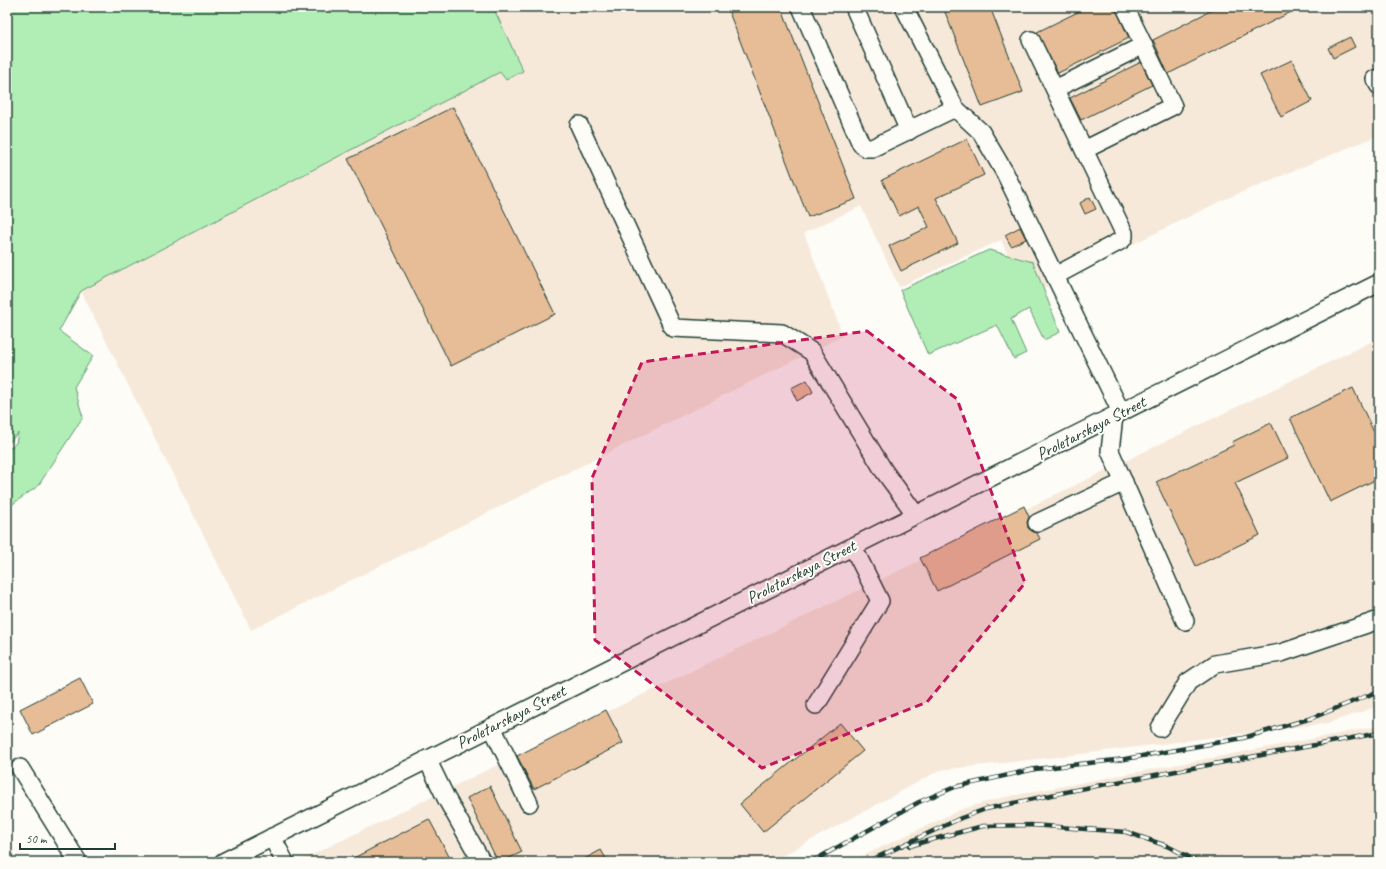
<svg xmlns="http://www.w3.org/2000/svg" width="1386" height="869" font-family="Caveat,sans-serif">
<rect width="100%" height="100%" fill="#fdfcf7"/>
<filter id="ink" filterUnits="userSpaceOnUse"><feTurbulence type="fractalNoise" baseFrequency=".025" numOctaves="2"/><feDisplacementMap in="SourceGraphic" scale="8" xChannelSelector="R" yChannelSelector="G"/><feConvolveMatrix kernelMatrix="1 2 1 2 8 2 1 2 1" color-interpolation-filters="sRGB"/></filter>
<g filter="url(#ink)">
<g fill="#f6e9da">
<path d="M493,7H1379V135L1223,200L1027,296L1001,240L899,287L861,206L804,233L843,336L251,630L81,291L500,72L506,80L523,71Z"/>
<path d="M1379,338V706L1328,723L1065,756L940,770L771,862H297Z"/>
<path d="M1379,726V862H850L962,809L1000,798Z"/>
</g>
<g fill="#b0eeb5" stroke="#689674">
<path d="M7,7H493L523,71L506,80L500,72L81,291L59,331L93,356L74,387L83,417L38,486L7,508V451L16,443L18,433L7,445Z"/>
<path d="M989,250L1033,262L1060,332L1044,340L1029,309L1011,319L1026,353L1014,359L997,325L928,355L900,290Z"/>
</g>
<g fill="#e7bd97" stroke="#1f3d34">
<path d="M727,7H781L856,199L808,217Z"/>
<path d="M943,7H990L1023,92L982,107Z"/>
<path d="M1088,7H1115L1129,38L1058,73L1037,32Z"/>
<path d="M1218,7H1301L1168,74L1153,40Z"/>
<path d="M1350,37L1355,47L1333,58L1328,48Z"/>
<path d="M1292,60L1312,101L1281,117L1260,75Z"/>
<path d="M1141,62L1152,85L1081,120L1070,98Z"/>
<path d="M453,107L555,314L451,366L348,159Z"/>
<path d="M967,139L984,175L936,198L958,243L901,271L889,246L929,227L919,206L899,216L882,180Z"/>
<path d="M1090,197L1096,209L1085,214L1080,203Z"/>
<path d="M1020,227L1026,239L1011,246L1005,235Z"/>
<path d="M807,380L813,392L797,401L791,388Z"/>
<path d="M1353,388L1379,443V478L1330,502L1290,418Z"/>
<path d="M1271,423L1288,458L1235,483L1260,535L1196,566L1156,482L1234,445L1232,442Z"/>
<path d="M1024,506L1029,517L1027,522L1028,528L1032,531L1037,533L1040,539L937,591L920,558Z"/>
<path d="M80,678L93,704L33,735L20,709Z"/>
<path d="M606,710L623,743L534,789L517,756Z"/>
<path d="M840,723L863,751L763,832L740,804Z"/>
<path d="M490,786L522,852L501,862H498L467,798Z"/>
<path d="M429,819L452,862H346Z"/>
<path d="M601,850L608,862H579Z"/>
</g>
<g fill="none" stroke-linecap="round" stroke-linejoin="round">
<defs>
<g id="minor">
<path d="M801,7L861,144L866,148H872L955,108"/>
<path d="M854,7L909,131"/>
<path d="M904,7L955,108L981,132L1005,173L1121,412"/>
<path d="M1031,40L1124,233V237L1122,240L1055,276"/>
<path d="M1375,79L1379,86"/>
<path d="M1055,89L1144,45"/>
<path d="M579,125L673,328L782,333L812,352L884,471L916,515"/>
<path d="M1084,150L1173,106L1125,7"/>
<path d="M1114,416L1110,451L1185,621"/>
<path d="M1037,523L1124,482"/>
<path d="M816,705L880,601L853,547"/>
<path d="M492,727L529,803"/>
<path d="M1160,728L1188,682L1215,664L1281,653L1379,620"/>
<path d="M427,759L446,798L482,862"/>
<path d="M20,768L78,862"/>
<path d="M272,837L285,862"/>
<path d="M223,862L1379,283"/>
</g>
</defs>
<use href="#minor" stroke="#1f3d34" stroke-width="20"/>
<use href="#minor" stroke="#fdfcf7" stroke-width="17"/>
<defs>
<g id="rail">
<path d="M910,846L923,842L983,826L1031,825L1126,832L1167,846L1199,862"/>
<path d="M869,861L961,818L986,809L1075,790L1379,733"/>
<path d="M811,862L919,802L955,787L1035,769L1125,759L1243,738L1312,718L1379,691"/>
</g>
</defs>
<use href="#rail" stroke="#1f3d34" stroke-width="4.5"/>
<use href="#rail" stroke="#fdfcf7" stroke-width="3" stroke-dasharray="9" stroke-linecap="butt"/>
</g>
</g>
<path fill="#c2185b" fill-opacity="0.2" stroke="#c2185b" stroke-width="3" stroke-dasharray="8 5" stroke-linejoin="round" d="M867,331L957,399L1025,583L927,702L762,768L595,640L592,478L642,362Z"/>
<g text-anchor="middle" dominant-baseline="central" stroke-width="4" stroke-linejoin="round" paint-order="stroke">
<g font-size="17" fill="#1f3d34" stroke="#fdfcf7">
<text transform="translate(1091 428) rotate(-27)">Proletarskaya Street</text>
<text transform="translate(801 572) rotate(-27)">Proletarskaya Street</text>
<text transform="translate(511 717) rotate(-27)">Proletarskaya Street</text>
</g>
</g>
<rect width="1386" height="869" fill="none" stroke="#fdfcf7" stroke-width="24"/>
<rect x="12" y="12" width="1362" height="845" fill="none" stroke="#1f3d34" stroke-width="1.5" filter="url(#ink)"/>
<path d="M20 843v6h95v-6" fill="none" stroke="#1f3d34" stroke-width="2"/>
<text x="26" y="843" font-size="12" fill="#1f3d34" stroke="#fdfcf7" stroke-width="3" paint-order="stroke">50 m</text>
</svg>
